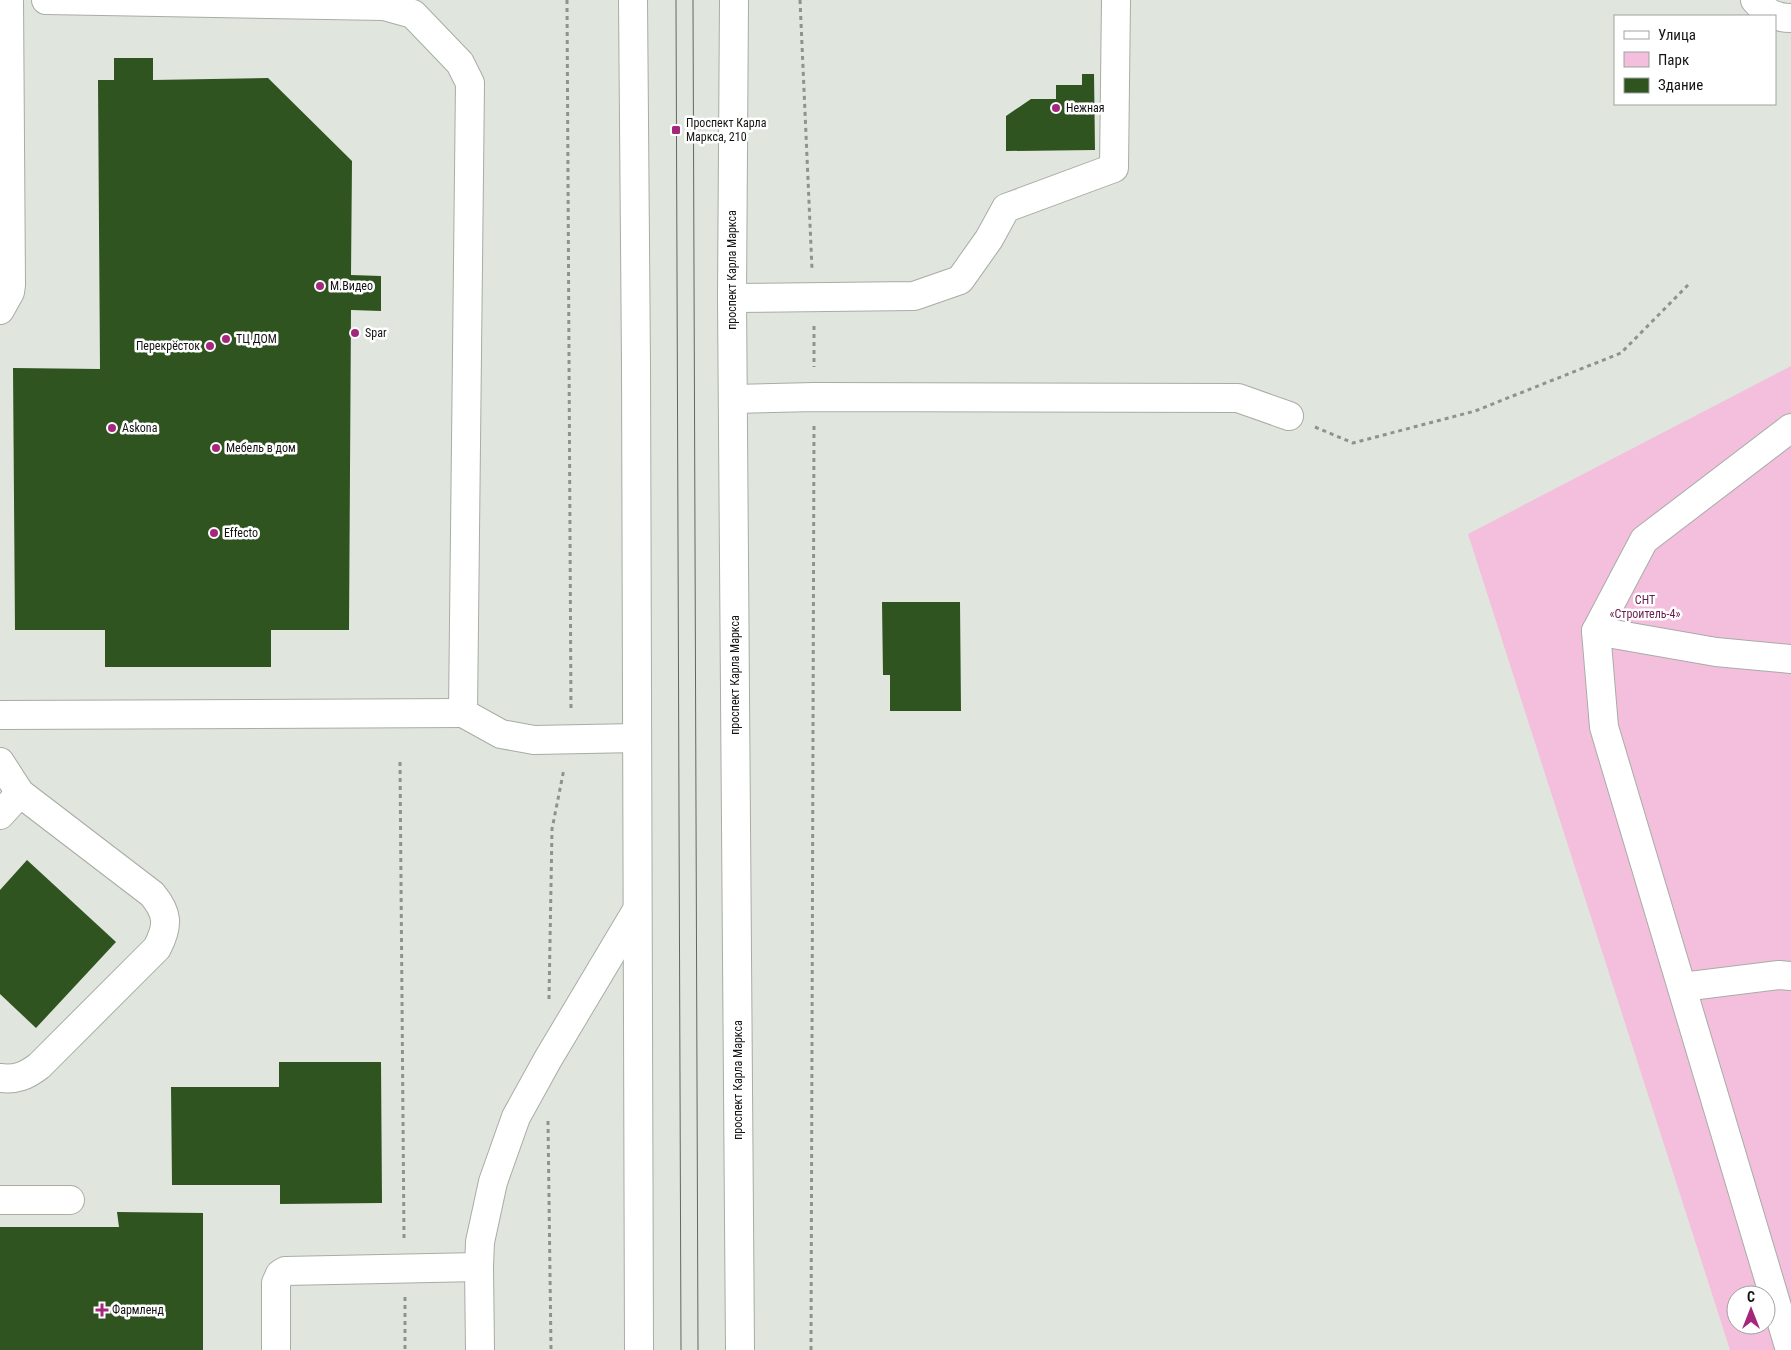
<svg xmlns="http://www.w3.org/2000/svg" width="1791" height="1350" font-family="'Roboto Condensed',sans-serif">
<rect width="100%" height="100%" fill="#e0e6de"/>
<path fill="#f4bfdc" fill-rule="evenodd" d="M1791,366V1350H1730L1468,534ZM1736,1295H1766V1325H1736Z"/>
<g fill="#2f541f">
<path d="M114,58H153V80L268,78L352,161L351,275L381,276V311L351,310L349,630H271V667H105V630H15L13,368L100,369L98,80H114Z"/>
<path d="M1082,74H1094L1095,150L1006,151V116L1031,99H1056V85H1082Z"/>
<path d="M882,602H960L961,711H890V675H883Z"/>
<path d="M27,860L116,942L36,1028L0,994V890Z"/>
<path d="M279,1062H381L382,1203L280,1204V1185H172L171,1087H279Z"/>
<path d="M117,1212L203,1213V1350H0V1227H119Z"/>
</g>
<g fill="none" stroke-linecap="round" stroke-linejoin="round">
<defs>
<g id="minor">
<path d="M46,0L384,6L413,14L460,63L470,83L463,713L501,734L534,740L637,738"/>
<path d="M1755,0C1765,12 1775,18 1791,18"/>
<path d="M732,298L914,296L960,280L989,239L1006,208L1114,168L1116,0"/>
<path d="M0,310L10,292L11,285L9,0"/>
<path d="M733,399L814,397L1238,398L1289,416"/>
<path d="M1596,631L1716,652L1791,659"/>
<path d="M0,715L463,713"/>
<path d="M0,762L20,793L152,894C168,913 169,925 157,948L39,1066C26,1076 16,1080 0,1078"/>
<path d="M0,815L20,793"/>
<path d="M1682,987L1779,975L1791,976"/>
<path d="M0,1200H70"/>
<path d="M276,1350V1283L280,1274L285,1271L479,1267"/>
<path d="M480,1350L479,1267L480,1242L493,1182L516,1117L548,1059L637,910"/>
<path d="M1790,1350L1604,727L1596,631L1644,540L1791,428"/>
</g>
<g id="major">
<path d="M633,0L636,364L639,1350"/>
<path d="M734,0L732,298L740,1350"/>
</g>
</defs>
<use href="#minor" stroke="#a7ada5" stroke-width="30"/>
<use href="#major" stroke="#a7ada5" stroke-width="30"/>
<g stroke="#8f938e" stroke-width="3" stroke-dasharray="4 4" stroke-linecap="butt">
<path d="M567,0L571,711"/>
<path d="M800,0L812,269"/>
<path d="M814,326V367"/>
<path d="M1315,427L1353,443L1475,411L1621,353L1689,284"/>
<path d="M400,762L404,1238"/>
<path d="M549,999L552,829L564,769"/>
<path d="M548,1121L551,1350"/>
<path d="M405,1297V1350"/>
<path d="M811,1350L814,426"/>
</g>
<use href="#minor" stroke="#fff" stroke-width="28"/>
<use href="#major" stroke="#fff" stroke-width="28"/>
<g stroke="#636763" stroke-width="1">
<path d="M676,0L681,1350"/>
<path d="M693,0L698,1350"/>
</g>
</g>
<g fill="#a4277b" stroke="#fff" stroke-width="2">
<circle cx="1056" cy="108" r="5"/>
<rect x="671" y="125" width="10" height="10" rx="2.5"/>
<circle cx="320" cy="286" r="5"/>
<circle cx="355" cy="333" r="5"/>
<circle cx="226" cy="339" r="5"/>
<circle cx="210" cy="346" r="5"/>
<circle cx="112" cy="428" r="5"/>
<circle cx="216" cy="448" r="5"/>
<circle cx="214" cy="533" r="5"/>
<path d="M99.5 1302.5h5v5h5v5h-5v5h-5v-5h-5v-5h5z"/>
</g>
<g text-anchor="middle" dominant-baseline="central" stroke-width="5" stroke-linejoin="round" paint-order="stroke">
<g font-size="12" fill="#121412" stroke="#fff" text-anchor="start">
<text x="1066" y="108">Нежная</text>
<text x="686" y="123">Проспект Карла<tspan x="686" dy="14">Маркса, 210</tspan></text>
<text x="330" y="286">М.Видео</text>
<text x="365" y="333">Spar</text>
<text x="236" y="339">ТЦ ДОМ</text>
<text x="200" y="346" text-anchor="end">Перекрёсток</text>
<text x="122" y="428">Askona</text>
<text x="226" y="448">Мебель в дом</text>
<text x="224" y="533">Effecto</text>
<text x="112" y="1310">Фармленд</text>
</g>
<g font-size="12" fill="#121412" stroke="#fff">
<text transform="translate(732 270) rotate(-90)">проспект Карла Маркса</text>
<text transform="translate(735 675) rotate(-90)">проспект Карла Маркса</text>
<text transform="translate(738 1080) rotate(-90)">проспект Карла Маркса</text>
</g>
<g font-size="12" fill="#6a1e50" stroke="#fff">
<text x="1645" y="600">СНТ<tspan x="1645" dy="14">«Строитель-4»</tspan></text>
</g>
</g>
<rect x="1614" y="15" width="162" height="90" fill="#ffffff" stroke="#a0a1a0"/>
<rect x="1624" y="31" width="25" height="8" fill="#ffffff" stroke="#a0a1a0"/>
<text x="1658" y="40" font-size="15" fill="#121412">Улица</text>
<rect x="1624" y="52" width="25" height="15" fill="#f4bfdc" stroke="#a0a1a0"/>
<text x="1658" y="65" font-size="15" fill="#121412">Парк</text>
<rect x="1624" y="78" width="25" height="15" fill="#2f541f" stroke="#a0a1a0"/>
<text x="1658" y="90" font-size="15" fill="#121412">Здание</text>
<g transform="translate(1751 1310)"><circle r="24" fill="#ffffff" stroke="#a0a1a0"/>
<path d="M0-4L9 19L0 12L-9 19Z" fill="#a4277b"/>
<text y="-8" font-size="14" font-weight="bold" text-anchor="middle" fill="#121412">С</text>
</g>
</svg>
